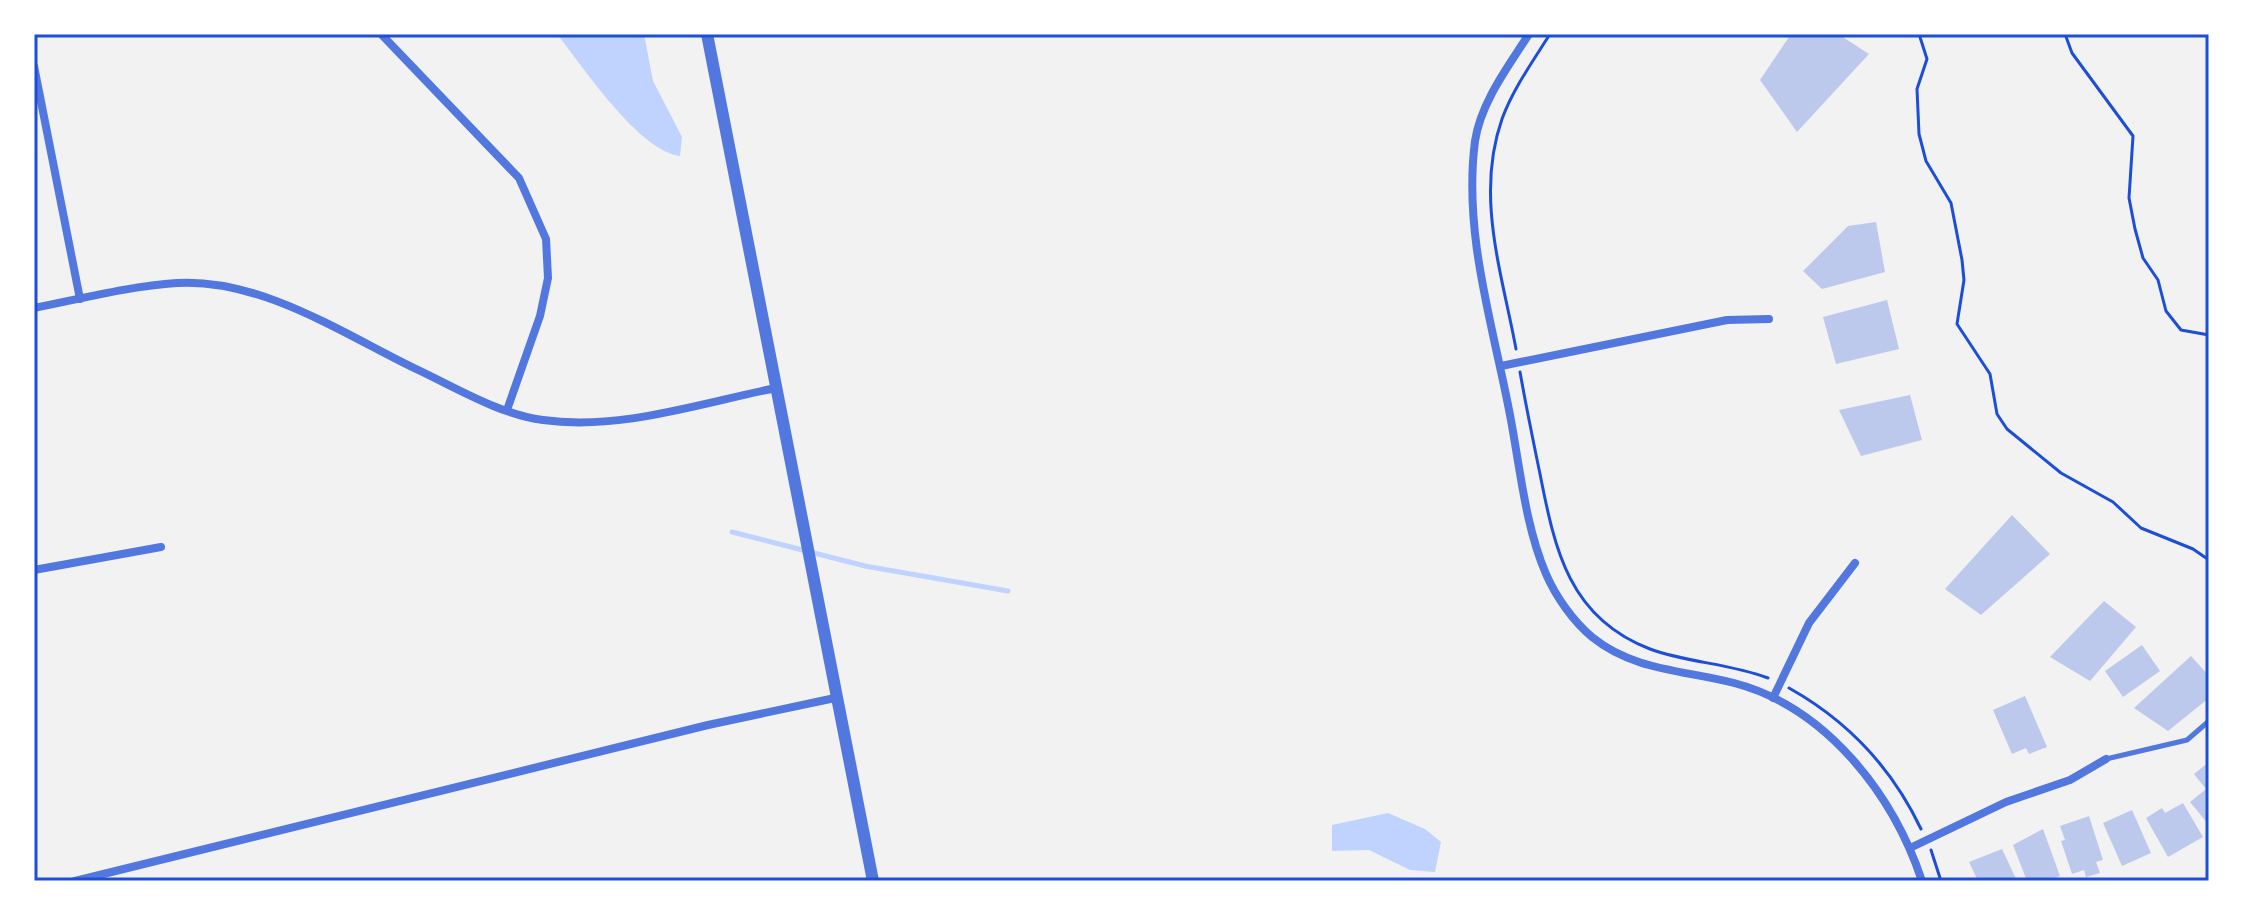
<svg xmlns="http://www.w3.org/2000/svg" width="2243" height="915" font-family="'Nunito Sans',sans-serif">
<rect width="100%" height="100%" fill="#f2f2f2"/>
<g fill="#bfd3fe">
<path d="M557,34H644L653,81L682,137L680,156C639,151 583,67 557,34Z"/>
<path d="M1388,813L1425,829L1441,842L1435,872L1410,870L1369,850L1332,851V825Z"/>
</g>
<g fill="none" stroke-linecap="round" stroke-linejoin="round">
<path stroke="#bfd3fe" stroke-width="5" d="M732,532L865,566L1008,591"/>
</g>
<g fill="#bdc9ec">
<path d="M1791,34H1838L1869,54L1797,132L1760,80Z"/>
<path d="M1876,222L1885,272L1822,289L1803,271L1848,226Z"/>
<path d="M1887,300L1899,349L1836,364L1823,317Z"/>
<path d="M1910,395L1922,440L1861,456L1839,410Z"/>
<path d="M2012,515L2050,554L1981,615L1945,589Z"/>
<path d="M2104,601L2136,627L2090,681L2050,657Z"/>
<path d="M2142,645L2160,671L2123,697L2105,671Z"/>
<path d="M2191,656L2209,676V698L2168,731L2134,708Z"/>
<path d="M2025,696L2047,747L2029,754L2026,748L2012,754L1993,710Z"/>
<path d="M2209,762V825L2190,802L2206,789L2194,774Z"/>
<path d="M2183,803L2203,837L2168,857L2146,818L2162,808L2165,813Z"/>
<path d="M2132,810L2151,853L2122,866L2103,823Z"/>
<path d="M2089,816L2103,860L2096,862L2100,873L2086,877L2084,870L2072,874L2061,841L2065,840L2060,826Z"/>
<path d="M2043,829L2060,876L2047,881H2027L2013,845Z"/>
<path d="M2002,849L2017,881H1978L1969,862Z"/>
</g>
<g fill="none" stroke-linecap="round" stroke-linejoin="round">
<g stroke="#1d4ed8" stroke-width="3">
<path d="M1919,34L1927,59L1917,89L1919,134L1926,161L1951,203L1962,260L1964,280L1957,324L1990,374L1997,414L2007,429L2061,473L2113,502L2141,528L2193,549L2209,560"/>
<path d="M2065,34L2072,53L2133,136L2129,198L2135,229L2143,258L2158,280L2166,311L2181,330L2209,335"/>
<path d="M1516,349C1502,273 1475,196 1502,119C1513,89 1533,61 1550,34"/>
<path d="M1520,372C1526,406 1533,440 1540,474C1555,550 1569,618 1650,649C1688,663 1728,663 1768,678"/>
<path d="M1789,688C1848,721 1892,768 1921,829"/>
<path d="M1931,850L1941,881"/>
</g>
<path stroke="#5277de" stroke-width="5" d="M2106,759L2187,740L2209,721"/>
<g stroke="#5277de" stroke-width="8">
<path d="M381,34L519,178L546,239L548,278L540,316L507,410"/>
<path d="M1529,34C1508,67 1481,102 1475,141C1463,234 1493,325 1510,415C1520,467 1525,525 1546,574C1556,597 1573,621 1592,637C1634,671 1684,670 1734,683C1826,707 1893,794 1922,881"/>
<path d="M34,66L80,299"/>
<path d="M34,308C80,299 130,286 177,283C260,278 342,333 414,368C455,387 498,414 543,420C619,431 701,403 776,388"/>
<path d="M1501,366L1727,320L1769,319"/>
<path d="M34,570L161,547"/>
<path d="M1773,698L1809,623L1855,563"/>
<path d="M1910,848L2006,802L2070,780L2106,759"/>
<path d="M75,881L708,725L835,698"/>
</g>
<path stroke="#5277de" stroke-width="12" d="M707,34L873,881"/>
</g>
<rect width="2243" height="915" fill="none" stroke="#ffffff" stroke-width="72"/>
<rect x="36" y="36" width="2171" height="843" fill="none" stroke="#1d4ed8" stroke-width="3"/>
</svg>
